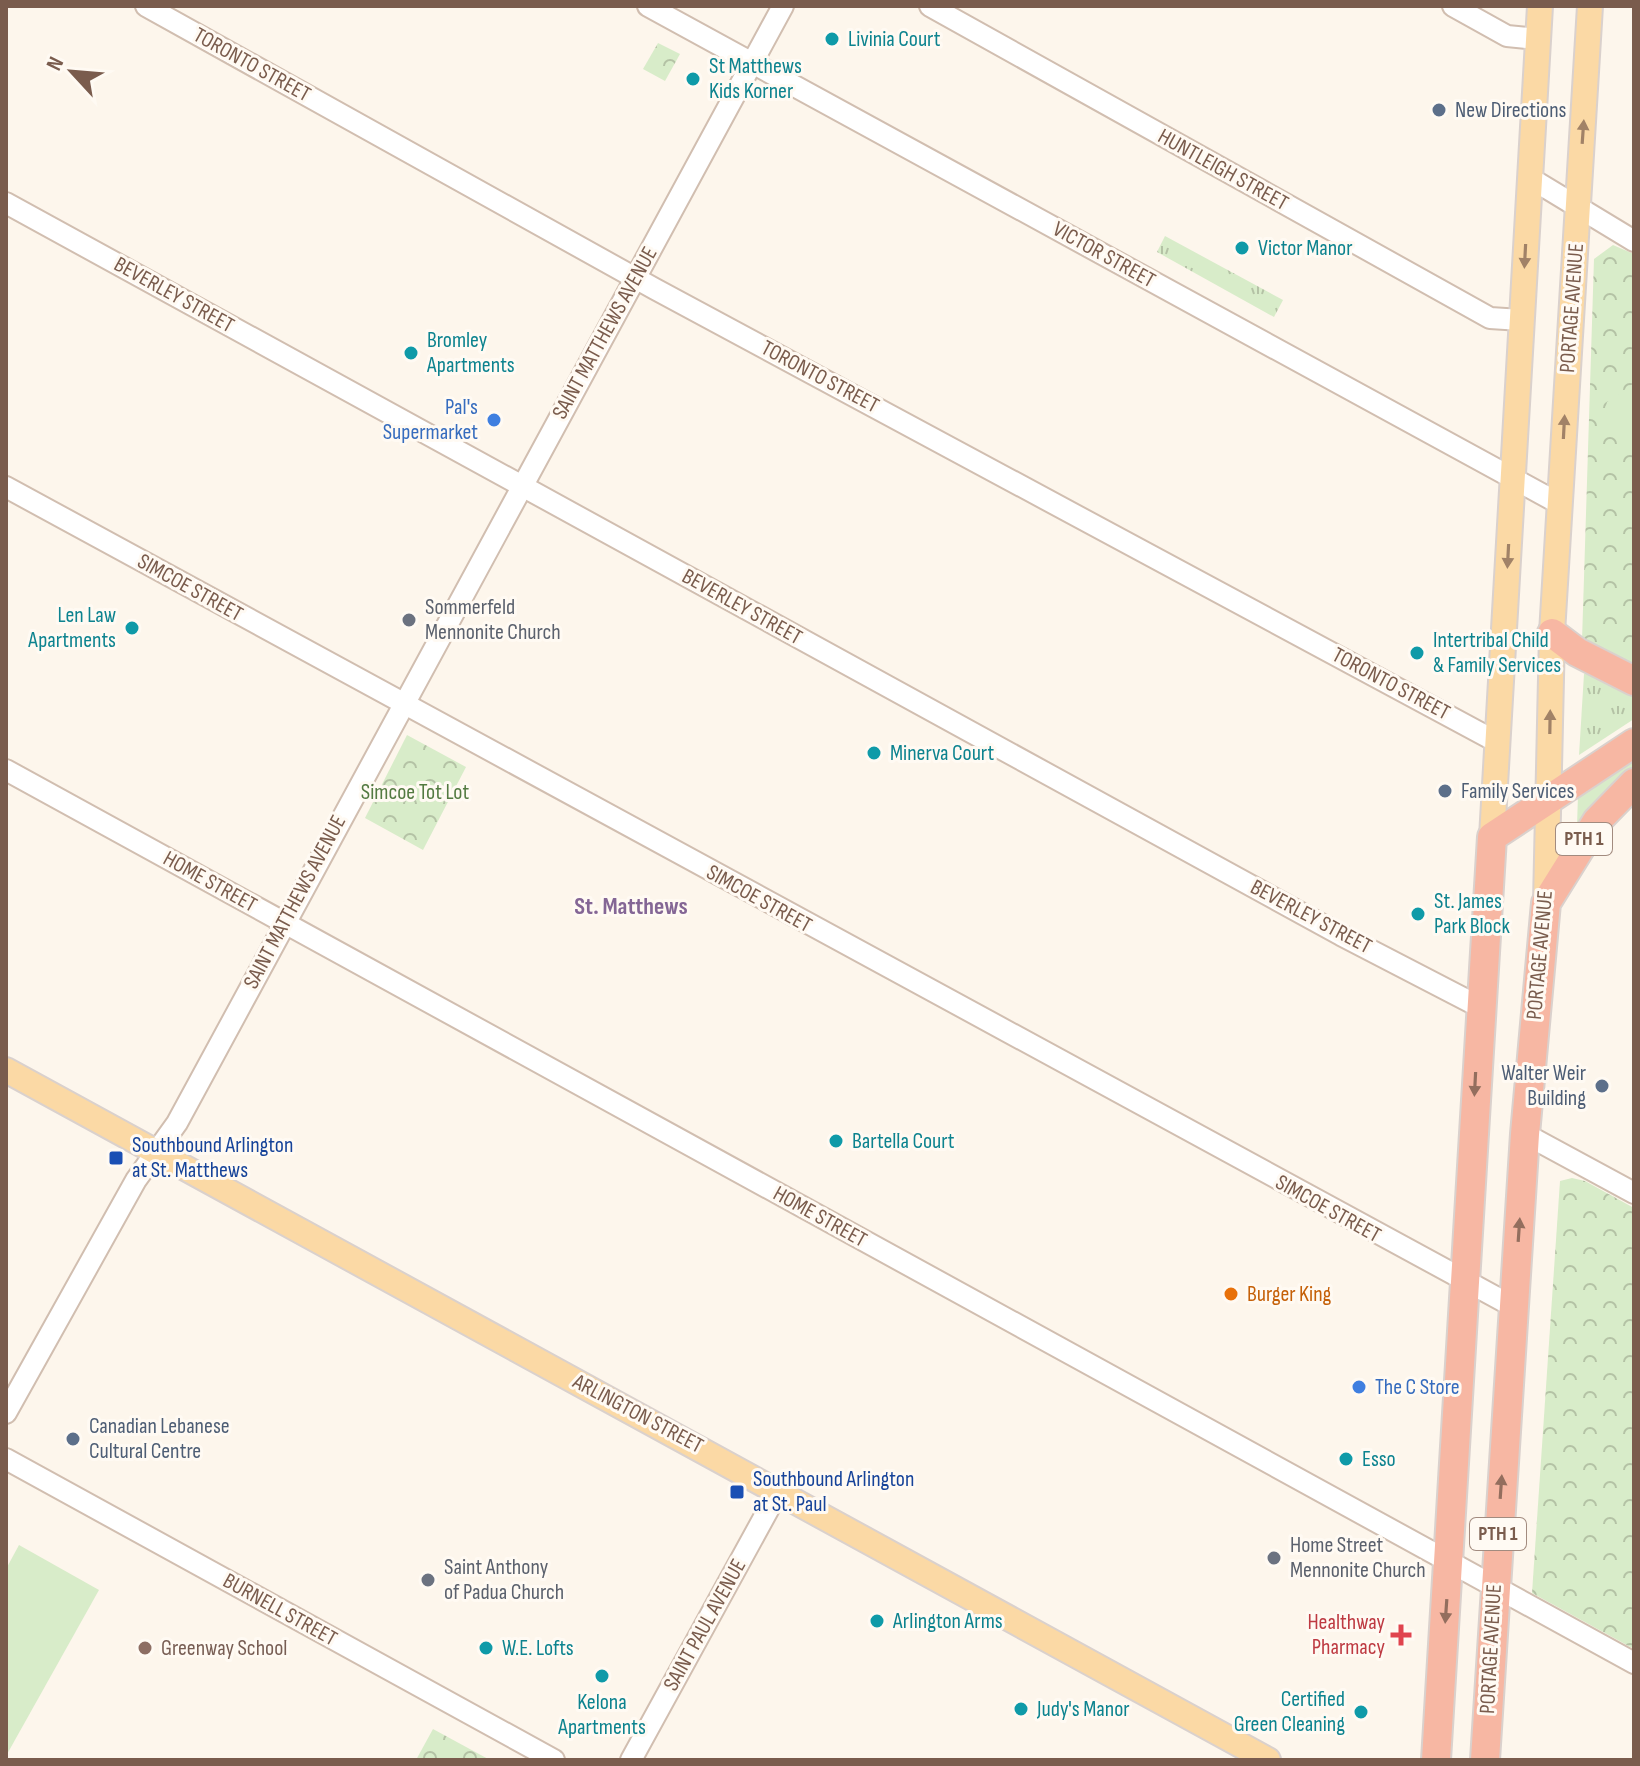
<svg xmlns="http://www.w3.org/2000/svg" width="1640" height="1766" font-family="'Sofia Sans Condensed',sans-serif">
<defs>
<pattern id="grass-tufts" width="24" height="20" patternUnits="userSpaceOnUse" patternTransform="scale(2)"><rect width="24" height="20" fill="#d8ecc9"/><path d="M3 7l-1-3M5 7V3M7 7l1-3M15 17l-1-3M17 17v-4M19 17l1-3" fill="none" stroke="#b4c2a5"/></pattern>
<pattern id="park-crowns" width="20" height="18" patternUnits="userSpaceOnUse" patternTransform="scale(2)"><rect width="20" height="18" fill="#d8ecc9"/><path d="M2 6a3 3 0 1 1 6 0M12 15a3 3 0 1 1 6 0" fill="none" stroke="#b4c2a5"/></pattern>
</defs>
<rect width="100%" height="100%" fill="#fdf6ec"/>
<g fill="url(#grass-tufts)">
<path d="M1165,236L1283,300L1274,317L1157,252Z"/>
<path d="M1584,674L1605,675L1634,689V719L1579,755Z"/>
<path d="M1634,757V769L1577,826L1578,795Z"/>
</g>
<g fill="url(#park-crowns)">
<path d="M658,43L680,54L665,81L643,69Z"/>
<path d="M1613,245L1634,254V669L1582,641L1594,259Z"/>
<path d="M407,735L466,767L423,850L365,818Z"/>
<path d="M1572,1178L1585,1181L1634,1208V1649L1532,1593L1560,1181Z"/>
<path d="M433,1729L490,1760H416Z"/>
</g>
<g fill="#d8ecc9">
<path d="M1634,383V454L1605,410L1607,402Z"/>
<path d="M19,1545L99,1590L6,1756V1569Z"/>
</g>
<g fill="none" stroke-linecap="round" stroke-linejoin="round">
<defs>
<g id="minor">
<path d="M146,6L655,289L1497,742"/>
<path d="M648,6L1560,504"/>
<path d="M930,6L1490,318L1521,320"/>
<path d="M1453,6L1507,36L1538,39"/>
<path d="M1530,178L1634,241"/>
<path d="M6,203L1341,935L1480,1007"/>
<path d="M6,487L1514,1307"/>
<path d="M6,770L1634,1663"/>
<path d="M1525,1134L1634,1193"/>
<path d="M6,1413L136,1180L177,1123L783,6"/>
<path d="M6,1459L554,1760"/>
<path d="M631,1760L779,1490"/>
</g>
<g id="major">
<path d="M1492,837L1540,6"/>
<path d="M1546,903L1552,633L1590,6"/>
<path d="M6,1070L1268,1760"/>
</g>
<g id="highway">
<path d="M1552,633L1577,652L1634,681"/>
<path d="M1436,1760L1492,837L1634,743"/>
<path d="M1485,1760L1525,1134L1546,903L1597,821L1634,783"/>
</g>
</defs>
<use href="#minor" stroke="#d1beb0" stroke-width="24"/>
<use href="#major" stroke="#dad1cd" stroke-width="28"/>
<use href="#highway" stroke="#dad1cd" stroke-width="32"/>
<use href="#minor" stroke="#fff" stroke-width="20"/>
<use href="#major" stroke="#fbd9a5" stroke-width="24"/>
<use href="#highway" stroke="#f7b7a3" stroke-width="28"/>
</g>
<defs><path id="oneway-solid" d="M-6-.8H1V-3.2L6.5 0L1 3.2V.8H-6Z" transform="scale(2)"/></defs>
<g fill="#a18267">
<use href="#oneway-solid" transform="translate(1583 132) rotate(-86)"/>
<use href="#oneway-solid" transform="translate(1525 256) rotate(93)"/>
<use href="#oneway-solid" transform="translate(1564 427) rotate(-87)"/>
<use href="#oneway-solid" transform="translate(1508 556) rotate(93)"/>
<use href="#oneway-solid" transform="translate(1550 722) rotate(-89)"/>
</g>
<g fill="#936e5e">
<use href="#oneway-solid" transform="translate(1475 1084) rotate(93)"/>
<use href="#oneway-solid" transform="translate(1519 1230) rotate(-86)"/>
<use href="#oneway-solid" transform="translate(1501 1487) rotate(-86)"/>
<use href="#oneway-solid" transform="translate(1446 1611) rotate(94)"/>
</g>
<g fill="#0f9aa8" stroke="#fffaf3" stroke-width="3">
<circle cx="832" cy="39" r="8"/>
<circle cx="693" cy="79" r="8"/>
<circle cx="1242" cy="248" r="8"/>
<circle cx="411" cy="353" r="8"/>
<circle cx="132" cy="628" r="8"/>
<circle cx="1417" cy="653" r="8"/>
<circle cx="874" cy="753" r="8"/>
<circle cx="1418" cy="914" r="8"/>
<circle cx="836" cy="1141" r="8"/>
<circle cx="1346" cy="1459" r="8"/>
<circle cx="877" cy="1621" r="8"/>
<circle cx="486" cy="1648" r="8"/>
<circle cx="602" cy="1676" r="8"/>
<circle cx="1021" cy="1709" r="8"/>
<circle cx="1361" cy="1712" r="8"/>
</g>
<g fill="#5c6f8a" stroke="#fffaf3" stroke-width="3">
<circle cx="1439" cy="110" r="8"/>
<circle cx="1445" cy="791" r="8"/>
<circle cx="1602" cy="1086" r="8"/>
<circle cx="73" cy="1439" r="8"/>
</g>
<g fill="#3f7fe0" stroke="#fffaf3" stroke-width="3">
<circle cx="494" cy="420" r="8"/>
<circle cx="1359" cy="1387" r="8"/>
</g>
<g fill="#6b7280" stroke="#fffaf3" stroke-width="3">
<circle cx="409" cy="620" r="8"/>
<circle cx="1274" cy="1558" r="8"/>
<circle cx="428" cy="1580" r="8"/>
</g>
<g fill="#1a4fb4" stroke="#fffaf3" stroke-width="3">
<rect x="108" y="1150" width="16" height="16" rx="4"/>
<rect x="729" y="1484" width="16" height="16" rx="4"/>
</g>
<circle fill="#e8710a" stroke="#fffaf3" stroke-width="3" cx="1231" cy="1294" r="8"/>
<path fill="#e0444e" stroke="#fffaf3" stroke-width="3" d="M1397 1623h8v8h8v8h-8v8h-8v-8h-8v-8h8z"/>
<circle fill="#8d6e63" stroke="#fffaf3" stroke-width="3" cx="145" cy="1648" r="8"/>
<g text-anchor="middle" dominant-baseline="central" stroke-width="6" stroke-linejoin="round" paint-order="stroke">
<g fill="#fffaf3" stroke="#a28b7f" stroke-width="2">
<rect x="1556" y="823" width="56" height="32" rx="6"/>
<rect x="1470" y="1518" width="56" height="32" rx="6"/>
</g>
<g font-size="20" font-weight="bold" fill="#7a5c4d">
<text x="1584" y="839">PTH 1</text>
<text x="1498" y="1534">PTH 1</text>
</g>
<g font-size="22" fill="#0d838f" stroke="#fffaf3" text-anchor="start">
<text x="848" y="39">Livinia Court</text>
<text x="709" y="66">St Matthews<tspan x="709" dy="25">Kids Korner</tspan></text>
<text x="1258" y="248">Victor Manor</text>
<text x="427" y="340">Bromley<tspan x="427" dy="25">Apartments</tspan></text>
<text x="116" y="615" text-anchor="end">Len Law<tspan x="116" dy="25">Apartments</tspan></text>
<text x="1433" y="640">Intertribal Child<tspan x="1433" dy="25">&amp; Family Services</tspan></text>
<text x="890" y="753">Minerva Court</text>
<text x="1434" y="901">St. James<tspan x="1434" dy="25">Park Block</tspan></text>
<text x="852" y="1141">Bartella Court</text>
<text x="1362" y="1459">Esso</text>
<text x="893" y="1621">Arlington Arms</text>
<text x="502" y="1648">W.E. Lofts</text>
<text x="1345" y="1699" text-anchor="end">Certified<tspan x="1345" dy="25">Green Cleaning</tspan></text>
<text x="602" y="1702" text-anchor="middle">Kelona<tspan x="602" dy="25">Apartments</tspan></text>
<text x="1037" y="1709">Judy's Manor</text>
</g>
<g font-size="22" fill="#7a5c4d" stroke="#fffaf3">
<text transform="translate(252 65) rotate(29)">TORONTO STREET</text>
<text transform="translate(1223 170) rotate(29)">HUNTLEIGH STREET</text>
<text transform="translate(1104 255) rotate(29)">VICTOR STREET</text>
<text transform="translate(174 295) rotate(29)">BEVERLEY STREET</text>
<text transform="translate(1572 308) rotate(-86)">PORTAGE AVENUE</text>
<text transform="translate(605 333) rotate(-61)">SAINT MATTHEWS AVENUE</text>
<text transform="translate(820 377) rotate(28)">TORONTO STREET</text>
<text transform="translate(190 588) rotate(29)">SIMCOE STREET</text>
<text transform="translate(742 607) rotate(29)">BEVERLEY STREET</text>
<text transform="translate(1391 684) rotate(28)">TORONTO STREET</text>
<text transform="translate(210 882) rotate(29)">HOME STREET</text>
<text transform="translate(759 899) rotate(29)">SIMCOE STREET</text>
<text transform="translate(295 902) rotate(-62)">SAINT MATTHEWS AVENUE</text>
<text transform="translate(1311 917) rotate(28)">BEVERLEY STREET</text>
<text transform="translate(1540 955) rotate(-85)">PORTAGE AVENUE</text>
<text transform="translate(1328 1209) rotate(29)">SIMCOE STREET</text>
<text transform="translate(820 1217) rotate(29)">HOME STREET</text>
<text transform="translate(638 1414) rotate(28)">ARLINGTON STREET</text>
<text transform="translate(280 1610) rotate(29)">BURNELL STREET</text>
<text transform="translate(705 1625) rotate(-61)">SAINT PAUL AVENUE</text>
<text transform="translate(1491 1649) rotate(-87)">PORTAGE AVENUE</text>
</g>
<g font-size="22" fill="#4e5e75" stroke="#fffaf3" text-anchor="start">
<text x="1455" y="110">New Directions</text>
<text x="1461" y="791">Family Services</text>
<text x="1586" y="1073" text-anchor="end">Walter Weir<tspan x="1586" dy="25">Building</tspan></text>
<text x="89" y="1426">Canadian Lebanese<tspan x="89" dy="25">Cultural Centre</tspan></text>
</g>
<g font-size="22" fill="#366cbe" stroke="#fffaf3" text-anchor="end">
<text x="478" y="407">Pal's<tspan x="478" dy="25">Supermarket</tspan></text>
<text x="1375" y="1387" text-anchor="start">The C Store</text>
</g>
<g font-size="22" fill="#5b616d" stroke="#fffaf3" text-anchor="start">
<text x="425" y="607">Sommerfeld<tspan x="425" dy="25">Mennonite Church</tspan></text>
<text x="1290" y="1545">Home Street<tspan x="1290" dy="25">Mennonite Church</tspan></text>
<text x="444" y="1567">Saint Anthony<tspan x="444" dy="25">of Padua Church</tspan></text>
</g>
<g font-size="22" fill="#537a41" stroke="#fffaf3">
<text x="415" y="792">Simcoe Tot Lot</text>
</g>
<g font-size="22" fill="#164399" stroke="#fffaf3" text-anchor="start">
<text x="132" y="1145">Southbound Arlington<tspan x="132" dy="25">at St. Matthews</tspan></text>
<text x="753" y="1479">Southbound Arlington<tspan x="753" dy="25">at St. Paul</tspan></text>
</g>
<g font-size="22" fill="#c56008" stroke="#fffaf3" text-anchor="start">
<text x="1247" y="1294">Burger King</text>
</g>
<g font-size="22" fill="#be3a42" stroke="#fffaf3" text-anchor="end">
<text x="1385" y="1622">Healthway<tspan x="1385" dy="25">Pharmacy</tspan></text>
</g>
<g font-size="22" fill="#785e54" stroke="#fffaf3" text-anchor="start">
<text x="161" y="1648">Greenway School</text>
</g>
<g font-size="24" font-weight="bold" fill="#846695" stroke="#fffaf3">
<text x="631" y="906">St. Matthews</text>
</g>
</g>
<rect width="1640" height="1766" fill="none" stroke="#7a5c4d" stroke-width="16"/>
<g transform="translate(72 72) rotate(296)" stroke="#fffaf3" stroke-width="6" paint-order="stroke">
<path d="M0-6L14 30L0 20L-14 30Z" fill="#7a5c4d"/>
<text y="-12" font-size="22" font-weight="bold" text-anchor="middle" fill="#7a5c4d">N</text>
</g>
</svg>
